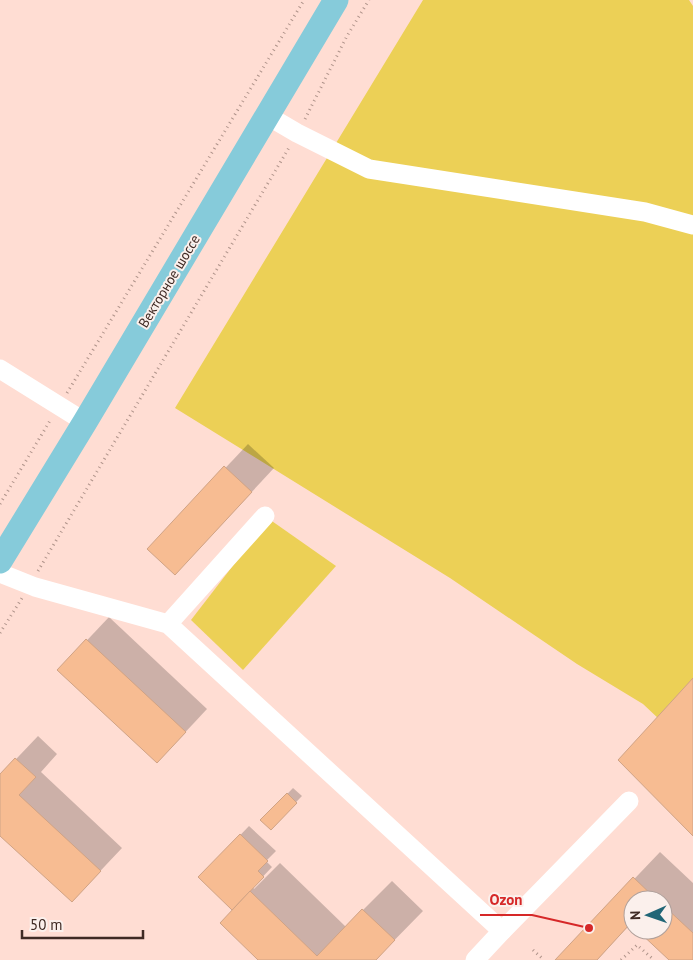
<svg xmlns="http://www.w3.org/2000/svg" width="693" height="960" font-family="'PT Sans',sans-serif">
<rect width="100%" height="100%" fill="#ffddd3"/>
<g fill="#ecd056">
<path d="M423,0H689L693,6V751L643,704L577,664L450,578L175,408Z"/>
<path d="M269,519L336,566L243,670L191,620Z"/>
</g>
<g fill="#0003">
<path d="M248,444L274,468L197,551L149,549Z"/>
<path d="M109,617L207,709L179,739L59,670Z"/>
<path d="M38,736L57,754L41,772L122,848L72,901L0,834V776Z"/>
<path d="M293,788L302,796L270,829L262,820Z"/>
<path d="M249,826L276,851L266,861L272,867L253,887L254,889L280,863L346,927L392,881L423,911L375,960H260L238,905L200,877Z"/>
<path d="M660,852L693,883V960H671L639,930H663V900H633V925L631,923L597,960H557Z"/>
</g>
<g fill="#f7bc92" stroke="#d0a385">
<path d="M224,466L252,492L175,575L147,549Z"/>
<path d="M86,639L186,732L157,763L57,670Z"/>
<path d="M693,678V836L618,760Z"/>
<path d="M15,758L36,777L19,795L101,871L72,902L0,836V774Z"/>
<path d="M287,793L297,803L271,830L260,820Z"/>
<path d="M240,834L268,861L258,871L264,877L232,910L198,877Z"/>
<path d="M633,877L657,900H633V926L630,924L597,960H555Z"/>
<path d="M250,891L317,956L362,909L395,940L376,960H258L220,923Z"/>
<path d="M663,905L693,933V960H669L637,930H663Z"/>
</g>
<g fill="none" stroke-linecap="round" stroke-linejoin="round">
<g stroke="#b0948b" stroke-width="3" stroke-dasharray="1 4" stroke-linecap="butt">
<path d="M305,119L347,36L369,0"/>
<path d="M67,393L304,0"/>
<path d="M0,504L51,419"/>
<path d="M38,571L290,146"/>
<path d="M0,633L22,598"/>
<path d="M533,950L544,960"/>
<path d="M621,960L637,945L654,960"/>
</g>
<g stroke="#fff" stroke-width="19">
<path d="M268,116L297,133L369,169L645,212L693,225"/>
<path d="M0,369L85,422"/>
<path d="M0,573L35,587L168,624L502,931"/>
<path d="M168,624L265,516"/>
<path d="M475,960L502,931L629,801"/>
</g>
<path stroke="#86cbda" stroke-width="25" d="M0,561L85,422L336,0"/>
</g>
<g text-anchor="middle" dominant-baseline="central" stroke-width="4" stroke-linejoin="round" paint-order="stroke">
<g font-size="14" fill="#3f2a24" stroke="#fbf0ec">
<text transform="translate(169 281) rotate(-59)">Векторное шоссе</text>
</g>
</g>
<path fill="none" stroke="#d62828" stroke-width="2" d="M589 928L532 915H480"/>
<circle fill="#d62828" stroke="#fbf0ec" stroke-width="2" cx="589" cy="928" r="5"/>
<g font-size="15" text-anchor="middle" font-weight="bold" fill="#d62828" stroke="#fbf0ec" stroke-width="4" stroke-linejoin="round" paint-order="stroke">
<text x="506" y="905">Ozon</text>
</g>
<g transform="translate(648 915) rotate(268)"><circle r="24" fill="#fbf0ec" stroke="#b0a19c"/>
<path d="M0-4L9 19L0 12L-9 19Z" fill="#216677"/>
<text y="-8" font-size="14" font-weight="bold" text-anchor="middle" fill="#3f2a24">N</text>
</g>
<path d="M22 930v8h121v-8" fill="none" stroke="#3f2a24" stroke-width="2.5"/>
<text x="30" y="930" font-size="15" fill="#3f2a24" stroke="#fbf0ec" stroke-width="4" paint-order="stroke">50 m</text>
</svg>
